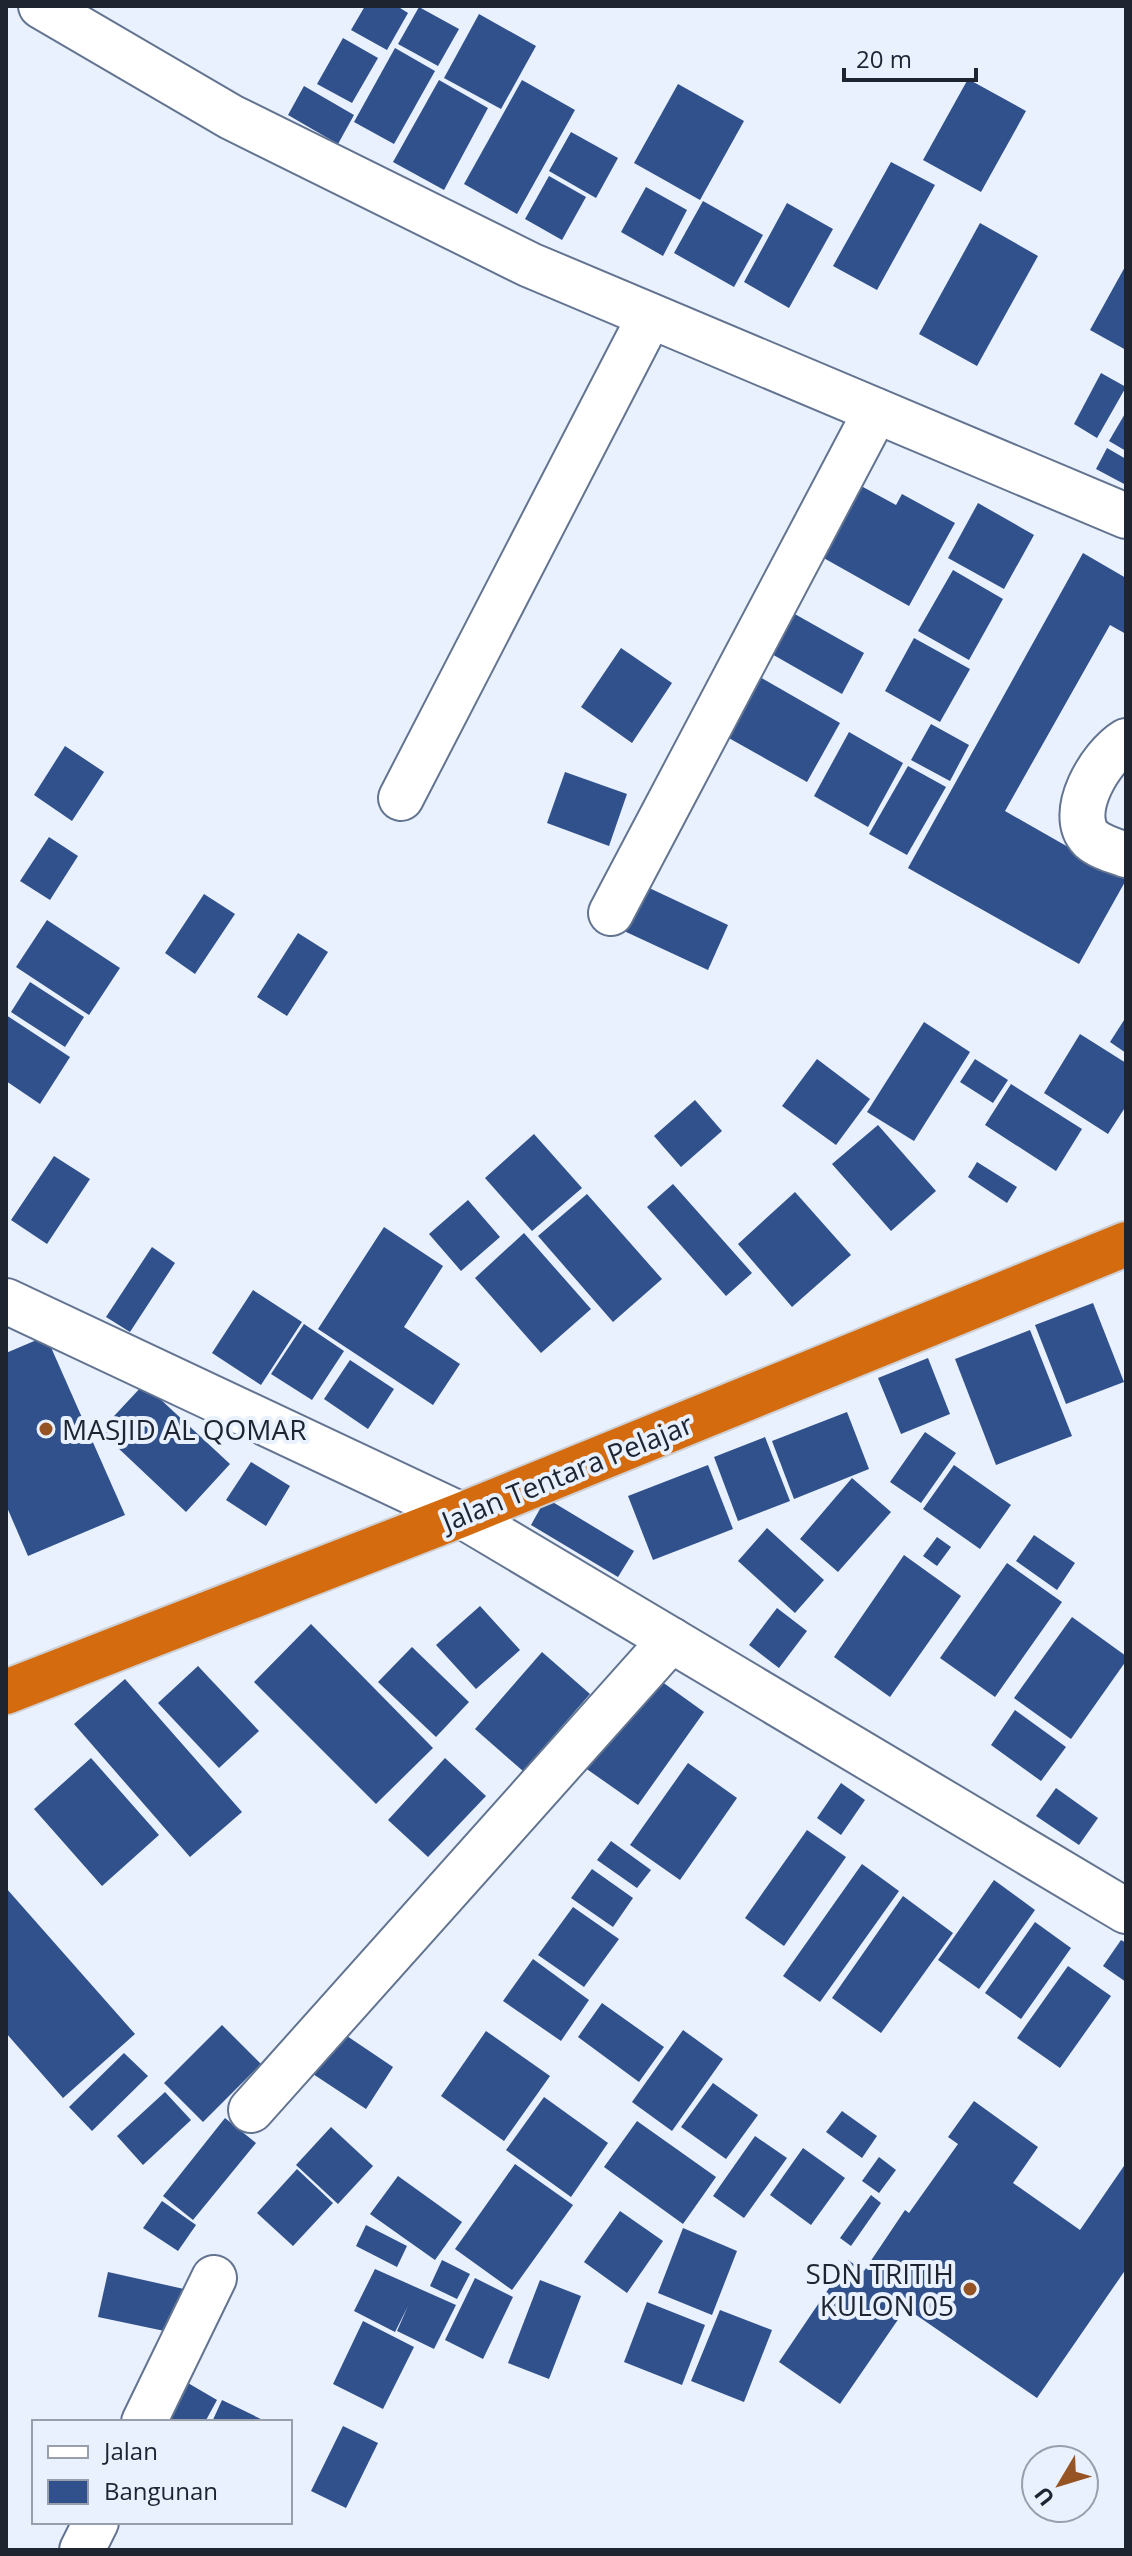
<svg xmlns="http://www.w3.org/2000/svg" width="1132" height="2556" font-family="'Open Sans',sans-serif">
<rect width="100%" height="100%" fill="#e9f1fe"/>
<g fill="#30518b">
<path d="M365,6H397L408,13L387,50L351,30Z"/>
<path d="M419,7L459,29L438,66L398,44Z"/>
<path d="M479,14L536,46L501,109L444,78Z"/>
<path d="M343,38L378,58L352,103L317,84Z"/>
<path d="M395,48L435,71L394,144L354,122Z"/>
<path d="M968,79L1026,111L981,192L923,160Z"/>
<path d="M439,80L488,108L444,190L393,162Z"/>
<path d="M522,80L575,110L517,214L464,184Z"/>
<path d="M678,84L744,121L700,200L634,163Z"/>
<path d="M304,86L354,115L338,144L288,115Z"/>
<path d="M571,132L618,158L596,198L549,171Z"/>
<path d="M891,162L935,185L877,290L833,266Z"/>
<path d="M549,176L586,197L562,240L525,219Z"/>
<path d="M646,187L687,210L663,256L621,232Z"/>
<path d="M703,201L763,235L734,287L674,253Z"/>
<path d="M787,203L833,229L789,308L744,282Z"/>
<path d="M980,223L1038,256L977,366L919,334Z"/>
<path d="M1126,265V350L1090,330Z"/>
<path d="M1101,373L1126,387L1097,438L1074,424Z"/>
<path d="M1126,412V451L1109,441Z"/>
<path d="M1107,448L1126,459V485L1096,469Z"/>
<path d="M852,481L896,505L902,494L955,523L909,606L813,552Z"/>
<path d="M978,503L1034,535L1004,589L948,558Z"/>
<path d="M1083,553L1126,578V634L1110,625L1005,811L1126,880L1079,964L908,868Z"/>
<path d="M953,570L1003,599L969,660L918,631Z"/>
<path d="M793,613L864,653L842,694L770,653Z"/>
<path d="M914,638L970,669L940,722L885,691Z"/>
<path d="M621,648L672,683L632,743L581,707Z"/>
<path d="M760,677L840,723L807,782L727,737Z"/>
<path d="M931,724L969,745L950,781L911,760Z"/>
<path d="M849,732L903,763L868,827L814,796Z"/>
<path d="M65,746L104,772L72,821L34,795Z"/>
<path d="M908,766L946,787L907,855L869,834Z"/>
<path d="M565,772L627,794L609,846L547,823Z"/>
<path d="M49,837L78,856L50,900L20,881Z"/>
<path d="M645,886L728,925L708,970L624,931Z"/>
<path d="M204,894L235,914L195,974L165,953Z"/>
<path d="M47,920L120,968L89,1015L16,967Z"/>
<path d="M298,933L328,952L287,1016L257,997Z"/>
<path d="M30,982L84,1017L65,1047L11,1012Z"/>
<path d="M6,1015L70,1057L40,1104L6,1081Z"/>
<path d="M1126,1017V1053L1110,1042Z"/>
<path d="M924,1022L970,1052L914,1141L867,1112Z"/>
<path d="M1080,1034L1126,1063V1106L1108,1134L1044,1093Z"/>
<path d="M817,1059L870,1099L836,1145L782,1106Z"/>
<path d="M975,1059L1008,1080L993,1103L960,1082Z"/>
<path d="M1011,1084L1082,1129L1056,1171L985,1125Z"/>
<path d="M695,1100L722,1131L681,1167L654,1136Z"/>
<path d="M878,1125L936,1191L891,1231L832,1164Z"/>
<path d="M534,1134L582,1188L532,1231L485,1178Z"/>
<path d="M54,1156L90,1179L47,1244L11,1220Z"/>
<path d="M977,1162L1017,1187L1007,1203L968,1177Z"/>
<path d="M673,1184L752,1273L726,1296L647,1207Z"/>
<path d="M795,1192L851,1255L792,1307L738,1244Z"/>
<path d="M587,1194L662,1279L613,1322L538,1236Z"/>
<path d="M468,1200L500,1237L461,1271L429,1234Z"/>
<path d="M384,1227L443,1266L404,1327L460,1364L433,1405L318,1329Z"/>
<path d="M524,1233L591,1309L541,1353L475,1278Z"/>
<path d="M152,1247L175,1263L130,1332L106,1317Z"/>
<path d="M253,1290L302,1322L261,1385L212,1353Z"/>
<path d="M1093,1303L1124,1382L1066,1404L1035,1325Z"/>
<path d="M304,1324L344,1351L312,1400L271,1374Z"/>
<path d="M1030,1330L1072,1436L996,1465L955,1359Z"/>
<path d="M46,1336L125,1515L28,1556L6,1505V1353Z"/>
<path d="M928,1358L950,1414L901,1434L878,1378Z"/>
<path d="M350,1360L394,1389L368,1429L324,1399Z"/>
<path d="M144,1384L230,1464L186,1512L100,1431Z"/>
<path d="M847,1412L869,1469L794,1499L772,1441Z"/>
<path d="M925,1432L956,1453L921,1503L890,1482Z"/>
<path d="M765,1437L790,1501L738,1521L714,1457Z"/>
<path d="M251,1462L290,1486L266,1526L226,1500Z"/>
<path d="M708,1465L733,1529L653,1560L628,1496Z"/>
<path d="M954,1465L1011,1505L980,1549L923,1509Z"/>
<path d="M852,1478L891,1512L838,1572L800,1539Z"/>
<path d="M546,1498L634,1551L618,1577L531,1525Z"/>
<path d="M767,1528L824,1580L795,1613L738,1561Z"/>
<path d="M1034,1535L1075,1563L1057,1590L1016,1561Z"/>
<path d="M937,1537L951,1547L937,1566L923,1556Z"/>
<path d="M904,1555L961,1596L890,1697L834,1657Z"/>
<path d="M1007,1563L1062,1602L995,1697L940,1658Z"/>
<path d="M480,1606L520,1650L476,1689L436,1645Z"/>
<path d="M777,1608L807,1631L779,1668L749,1645Z"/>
<path d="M1072,1617L1126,1656V1661L1071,1739L1014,1698Z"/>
<path d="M311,1624L433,1748L376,1804L254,1682Z"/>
<path d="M412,1647L469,1702L436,1737L378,1682Z"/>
<path d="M542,1652L590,1694L523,1771L475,1729Z"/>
<path d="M198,1666L259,1731L219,1768L158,1703Z"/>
<path d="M647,1671L704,1712L638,1805L581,1765Z"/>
<path d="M125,1679L242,1812L190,1857L74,1724Z"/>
<path d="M1015,1710L1066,1747L1041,1781L991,1745Z"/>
<path d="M91,1758L159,1835L102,1886L34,1809Z"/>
<path d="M445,1758L486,1796L428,1857L388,1820Z"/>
<path d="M688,1763L737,1798L680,1880L630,1845Z"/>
<path d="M841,1783L865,1800L841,1835L817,1818Z"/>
<path d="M1056,1788L1098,1818L1079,1845L1036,1816Z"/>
<path d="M807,1830L846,1857L784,1946L745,1918Z"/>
<path d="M611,1841L651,1870L637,1888L597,1860Z"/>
<path d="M862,1864L899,1891L820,2002L783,1976Z"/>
<path d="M592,1869L633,1898L613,1927L571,1898Z"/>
<path d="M994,1880L1035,1910L979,1989L938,1960Z"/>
<path d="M6,1888L135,2034L63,2098L6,2033Z"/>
<path d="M903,1896L953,1933L881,2033L832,1998Z"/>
<path d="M573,1907L619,1939L584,1987L538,1955Z"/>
<path d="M1035,1922L1071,1948L1021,2019L985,1993Z"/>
<path d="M1121,1940L1126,1943V1982L1103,1966Z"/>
<path d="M533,1959L589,2000L561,2041L503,2001Z"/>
<path d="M1068,1966L1111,1996L1060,2068L1017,2038Z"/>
<path d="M602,2003L664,2047L639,2082L578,2037Z"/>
<path d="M222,2025L261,2064L203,2122L164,2083Z"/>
<path d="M683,2030L723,2059L672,2131L632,2102Z"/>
<path d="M486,2031L550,2076L504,2141L441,2096Z"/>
<path d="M341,2032L393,2067L366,2109L313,2074Z"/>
<path d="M124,2053L148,2076L92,2131L69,2107Z"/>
<path d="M713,2083L758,2115L726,2159L681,2127Z"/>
<path d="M165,2092L191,2120L143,2165L117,2136Z"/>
<path d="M544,2097L608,2143L571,2197L506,2150Z"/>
<path d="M974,2101L1038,2147L1013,2183L1080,2230L1126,2163V2269L1037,2398L906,2308L840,2404L779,2362L848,2260L864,2271L905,2210L909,2213L958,2144L948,2137Z"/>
<path d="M842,2111L877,2136L862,2158L826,2132Z"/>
<path d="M225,2118L256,2143L193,2220L163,2196Z"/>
<path d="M637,2121L716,2177L683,2224L604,2167Z"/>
<path d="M331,2127L373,2166L338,2204L296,2165Z"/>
<path d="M755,2136L787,2158L744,2218L713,2196Z"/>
<path d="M803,2148L845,2178L811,2225L770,2195Z"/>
<path d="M879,2157L896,2170L879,2193L862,2181Z"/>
<path d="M515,2164L573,2205L512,2290L455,2249Z"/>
<path d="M297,2169L333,2203L293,2246L257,2213Z"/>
<path d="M398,2176L462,2222L435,2260L370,2214Z"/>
<path d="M871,2195L881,2203L851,2246L840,2238Z"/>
<path d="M162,2201L196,2225L178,2251L143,2228Z"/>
<path d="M620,2211L663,2241L627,2293L584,2262Z"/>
<path d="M366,2225L407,2246L397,2267L356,2246Z"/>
<path d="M683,2228L737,2251L712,2315L658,2293Z"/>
<path d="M442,2260L470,2274L457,2299L430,2286Z"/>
<path d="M375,2269L456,2305L434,2349L397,2331L408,2306L395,2332L354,2311Z"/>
<path d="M108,2272L184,2289L174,2333L98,2317Z"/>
<path d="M475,2278L513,2297L483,2359L445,2340Z"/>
<path d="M540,2280L581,2296L549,2379L508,2363Z"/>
<path d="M647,2302L705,2325L682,2385L624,2362Z"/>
<path d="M720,2310L772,2330L744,2402L691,2381Z"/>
<path d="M363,2321L414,2347L383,2409L333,2384Z"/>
<path d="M176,2376L217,2400L205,2422H150Z"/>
<path d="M222,2400L267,2422H212Z"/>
<path d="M343,2426L378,2443L346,2508L311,2491Z"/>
</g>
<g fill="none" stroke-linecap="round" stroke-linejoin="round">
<defs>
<g id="minor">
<path d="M41,6L231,117L530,265L1126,516"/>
<path d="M1126,741C1101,756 1066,813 1091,839C1100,847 1115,851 1126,855"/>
<path d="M401,798L650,316"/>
<path d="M611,913L876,411"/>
<path d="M6,1301L461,1515L1126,1911"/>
<path d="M251,2110L671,1640"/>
<path d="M144,2422L214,2278"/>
<path d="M82,2550L96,2522"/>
</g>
<path id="highway" d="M6,1692L461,1515L1126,1244"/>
</defs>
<use href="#minor" stroke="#637491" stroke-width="48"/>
<use href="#highway" stroke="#cecfd2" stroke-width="48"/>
<use href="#minor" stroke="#fff" stroke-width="44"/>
<use href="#highway" stroke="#d46b0e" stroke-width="44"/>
</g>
<g fill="#965323" stroke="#e9f1fe" stroke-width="3">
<circle cx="46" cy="1429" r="8"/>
<circle cx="970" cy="2289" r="8"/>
</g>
<g text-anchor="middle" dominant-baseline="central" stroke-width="8" stroke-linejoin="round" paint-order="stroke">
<g font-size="28" fill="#1e2531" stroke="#e9f1fe" text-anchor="start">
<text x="62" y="1429">MASJID AL QOMAR</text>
<text x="954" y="2273" text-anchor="end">SDN TRITIH<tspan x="954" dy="32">KULON 05</tspan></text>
</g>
<g font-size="28" fill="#1e2531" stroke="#e9f1fe">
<text transform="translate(567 1472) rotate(-22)">Jalan Tentara Pelajar</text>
</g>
</g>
<rect width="1132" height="2556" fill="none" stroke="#1e2531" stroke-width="16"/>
<rect x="32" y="2420" width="260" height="104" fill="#e9f1fe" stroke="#989fac" stroke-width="2"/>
<rect x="48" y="2446" width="40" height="12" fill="#ffffff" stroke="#989fac" stroke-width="2"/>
<text x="104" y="2460" font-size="24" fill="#1e2531">Jalan</text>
<rect x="48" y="2480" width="40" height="24" fill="#30518b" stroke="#989fac" stroke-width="2"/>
<text x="104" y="2500" font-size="24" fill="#1e2531">Bangunan</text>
<g transform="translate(1060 2484) rotate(232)"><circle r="38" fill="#e9f1fe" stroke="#989fac" stroke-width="2"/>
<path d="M0-6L14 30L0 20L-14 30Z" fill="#965323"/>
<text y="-12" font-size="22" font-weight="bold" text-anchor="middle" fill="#1e2531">U</text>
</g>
<path d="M844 68v12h132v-12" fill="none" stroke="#1e2531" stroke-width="4"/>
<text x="856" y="68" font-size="24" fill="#1e2531" stroke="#e9f1fe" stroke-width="6" paint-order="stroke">20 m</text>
</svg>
